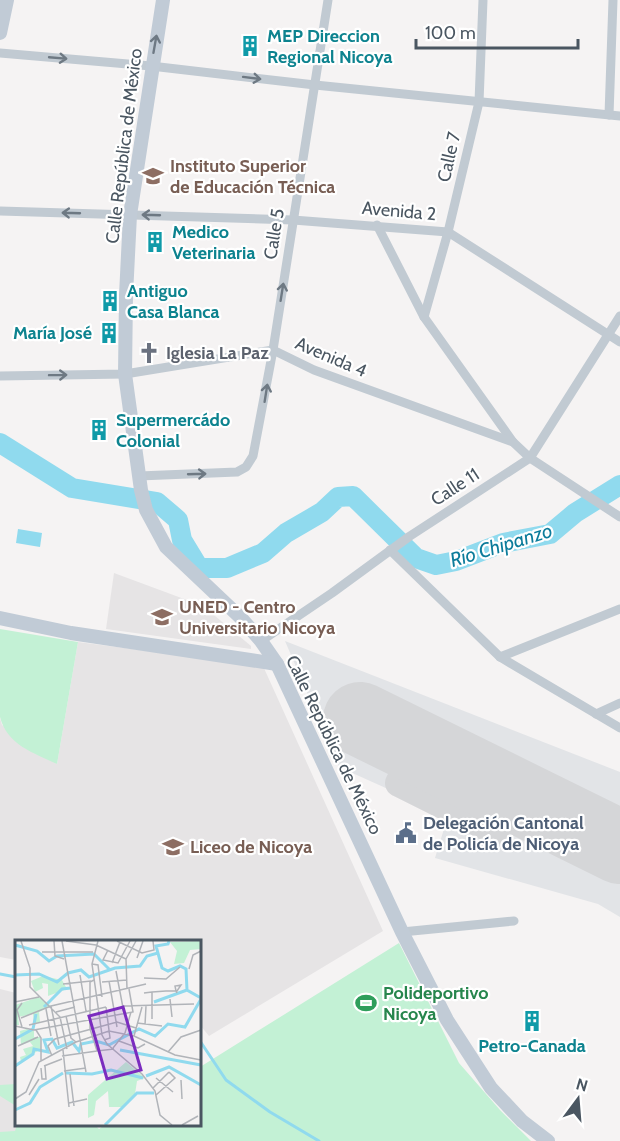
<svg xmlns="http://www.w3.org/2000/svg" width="620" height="1141" font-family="Cabin,sans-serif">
<rect width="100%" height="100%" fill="#f5f3f3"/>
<g fill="#e6e4e5">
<path d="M114,573L203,606L251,646V649L106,629Z"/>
<path d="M78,642L263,666L383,931L209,1036L200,1025V942H16V960L0,957V718L2,725L57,764Z"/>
<path d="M0,989L16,993V1124L63,1125L0,1141Z"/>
</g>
<path fill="#e2e4e7" d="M285,641L620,772V917L598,904L435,858L448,816L339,767Z"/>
<g fill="#c3f1d5">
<path d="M0,629L78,642L57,764C34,753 7,745 0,717Z"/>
<path d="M399,943L459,1063L500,1110L531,1141H0V1132L15,1131L17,1125H95L99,1129L106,1124H200V1067Z"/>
<path d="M16,1084V1106L0,1096V1085Z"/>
</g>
<path fill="#90daee" d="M18,529L42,533L40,547L16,543Z"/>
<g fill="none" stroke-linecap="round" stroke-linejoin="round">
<g stroke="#90daee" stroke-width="3">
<path d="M0,974L16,977"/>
<path d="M200,1041L226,1080L270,1112L319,1141"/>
</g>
<path stroke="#90daee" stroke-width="20" d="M0,443L72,488L157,502L178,520L182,540L199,568H227L263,553L286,533L322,512L338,497L353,496L416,558L436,565L456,561L503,543L550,534L575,513L620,485"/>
<path stroke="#d5d6d8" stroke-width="28" d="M419,748L399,783L495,831L512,794"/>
<path stroke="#d5d6d8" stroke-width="74" d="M360,719L620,847"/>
<g stroke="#c1cad2" stroke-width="9">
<path d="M0,53L151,66L315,85L620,116"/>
<path d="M609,115L613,0"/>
<path d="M0,211L293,220L448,232L620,342"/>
<path d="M377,225L424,317L513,442"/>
<path d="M424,317L448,232L479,102L483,0"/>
<path d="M0,376L125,374L273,350L314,370L513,442L530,458L620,517"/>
<path d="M139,476L237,472L246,467L253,456L273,350L328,0"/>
<path d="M390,550L500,657L620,728"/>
<path d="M261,641L332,593L410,536L530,458L620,316"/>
<path d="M500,657L620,609"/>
<path d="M596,714L620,703"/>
<path d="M402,932L514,921"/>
</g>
<g stroke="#c1cbd6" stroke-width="14">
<path d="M163,0L130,215L126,295L125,374L141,490L146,510L166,547L241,618L261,641L277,664L402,932L447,1020L491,1088L522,1121L548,1141"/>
<path d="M0,33L7,0"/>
<path d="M0,618L71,633L277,664"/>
</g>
</g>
<defs><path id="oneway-shaft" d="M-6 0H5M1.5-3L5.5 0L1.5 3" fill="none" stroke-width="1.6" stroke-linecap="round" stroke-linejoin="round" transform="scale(1.5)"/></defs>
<use stroke="#6e7984" href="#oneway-shaft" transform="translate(155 44) rotate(-80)"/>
<g stroke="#6e7983">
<use href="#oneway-shaft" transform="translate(58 58) rotate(5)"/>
<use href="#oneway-shaft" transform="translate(252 78) rotate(7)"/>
<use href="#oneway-shaft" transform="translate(71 213) rotate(-178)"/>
<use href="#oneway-shaft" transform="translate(151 215) rotate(-178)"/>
<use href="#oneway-shaft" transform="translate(282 292) rotate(-81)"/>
<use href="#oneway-shaft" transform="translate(58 375) rotate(-1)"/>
<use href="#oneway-shaft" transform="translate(266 393) rotate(-81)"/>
<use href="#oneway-shaft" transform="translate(197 474) rotate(-2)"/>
</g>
<defs>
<symbol id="building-bare" viewBox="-9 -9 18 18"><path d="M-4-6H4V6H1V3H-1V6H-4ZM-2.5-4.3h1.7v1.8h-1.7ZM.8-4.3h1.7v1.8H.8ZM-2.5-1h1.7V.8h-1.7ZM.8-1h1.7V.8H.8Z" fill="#0f9aa8" stroke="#fff" stroke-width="2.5" paint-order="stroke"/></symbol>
<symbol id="university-bare" viewBox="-9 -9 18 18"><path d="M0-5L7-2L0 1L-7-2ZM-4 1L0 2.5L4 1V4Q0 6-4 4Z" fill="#8d6e63" stroke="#fff" stroke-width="2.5" paint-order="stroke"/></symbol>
<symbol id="church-bare" viewBox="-9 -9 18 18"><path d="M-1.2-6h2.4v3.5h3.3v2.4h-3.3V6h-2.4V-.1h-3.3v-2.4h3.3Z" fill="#6b7280" stroke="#fff" stroke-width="2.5" paint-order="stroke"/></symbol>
<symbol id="civic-bare" viewBox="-9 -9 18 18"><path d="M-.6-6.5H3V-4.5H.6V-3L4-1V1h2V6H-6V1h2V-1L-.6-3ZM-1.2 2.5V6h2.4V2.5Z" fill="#5c6f8a" stroke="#fff" stroke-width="2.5" paint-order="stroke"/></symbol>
<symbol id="school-bare" viewBox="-9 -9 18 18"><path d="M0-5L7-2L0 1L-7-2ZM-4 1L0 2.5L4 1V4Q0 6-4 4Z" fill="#8d6e63" stroke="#fff" stroke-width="2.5" paint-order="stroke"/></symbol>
<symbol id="stadium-bare" viewBox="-9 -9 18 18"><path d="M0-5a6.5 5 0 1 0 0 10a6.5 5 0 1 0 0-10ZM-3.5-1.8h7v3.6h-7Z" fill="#2e9e5b" stroke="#fff" stroke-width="2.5" paint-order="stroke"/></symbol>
</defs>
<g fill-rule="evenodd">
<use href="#building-bare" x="235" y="31" width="30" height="30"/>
<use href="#university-bare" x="138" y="161" width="30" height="30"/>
<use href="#building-bare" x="140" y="227" width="30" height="30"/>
<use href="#building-bare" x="95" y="286" width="30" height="30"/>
<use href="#building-bare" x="94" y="318" width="30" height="30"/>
<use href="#church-bare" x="134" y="338" width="30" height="30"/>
<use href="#building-bare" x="84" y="415" width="30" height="30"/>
<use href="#university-bare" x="147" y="602" width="30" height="30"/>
<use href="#civic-bare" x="391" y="818" width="30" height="30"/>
<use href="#school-bare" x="158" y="832" width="30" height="30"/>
<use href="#stadium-bare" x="351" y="988" width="30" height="30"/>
<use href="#building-bare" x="517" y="1006" width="30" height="30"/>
</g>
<g text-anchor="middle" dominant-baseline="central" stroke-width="4.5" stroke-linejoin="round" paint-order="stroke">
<g font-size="18" font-weight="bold" fill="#0d838f" stroke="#fff" text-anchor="start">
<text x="267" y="36">MEP Direccion<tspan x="267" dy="21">Regional Nicoya</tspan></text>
<text x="172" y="232">Medico<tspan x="172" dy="21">Veterinaria</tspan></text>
<text x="127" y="291">Antiguo<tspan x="127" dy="21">Casa Blanca</tspan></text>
<text x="92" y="333" text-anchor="end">María José</text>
<text x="116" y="420">Supermercádo<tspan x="116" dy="21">Colonial</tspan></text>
<text x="532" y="1046" text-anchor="middle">Petro-Canada</text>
</g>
<g font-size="18" fill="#4a5661" stroke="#fff">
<text transform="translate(124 146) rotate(-83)">Calle República de México</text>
<text transform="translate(449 157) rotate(-77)">Calle 7</text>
<text transform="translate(399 211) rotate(5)">Avenida 2</text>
<text transform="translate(274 234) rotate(-81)">Calle 5</text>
<text transform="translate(331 357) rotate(23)">Avenida 4</text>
<text transform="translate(455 487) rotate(-33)">Calle 11</text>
<text transform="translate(334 745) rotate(64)">Calle República de México</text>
</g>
<g font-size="18" font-weight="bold" fill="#785e54" stroke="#fff" text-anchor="start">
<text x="170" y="166">Instituto Superior<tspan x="170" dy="21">de Educación Técnica</tspan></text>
<text x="179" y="607">UNED - Centro<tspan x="179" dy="21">Universitario Nicoya</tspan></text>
<text x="190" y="847">Liceo de Nicoya</text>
</g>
<g font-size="18" font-weight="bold" fill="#5b616d" stroke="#fff" text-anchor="start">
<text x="166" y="353">Iglesia La Paz</text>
</g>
<g font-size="18" font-weight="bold" fill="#4e5e75" stroke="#fff" text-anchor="start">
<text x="423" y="823">Delegación Cantonal<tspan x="423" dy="21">de Policía de Nicoya</tspan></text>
</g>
<g font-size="18" font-weight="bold" fill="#27864d" stroke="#fff" text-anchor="start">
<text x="383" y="993">Polideportivo<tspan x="383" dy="21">Nicoya</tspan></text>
</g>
<g font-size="20" font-style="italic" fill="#0c7c9b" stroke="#fff">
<text transform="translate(501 545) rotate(-17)">Río Chipanzo</text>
</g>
</g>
<g transform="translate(15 940)">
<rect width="186" height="186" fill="#f5f3f3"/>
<path d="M155,2L186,1V9L175,10L169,23L159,24L162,11ZM28,36L47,40L52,49L33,56V44L27,43L28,48L20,52L16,41ZM24,57L36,66L24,72L25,82L19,84L18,74L3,77L4,85H0V65ZM12,89L19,91V97H25L26,109L6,121L5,117L11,115L8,109L18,106L15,102L6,105L5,91ZM111,122L130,138L122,141L120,154L107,167H94L93,151L81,161L79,175L73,178V155Z" fill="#c3f1d5"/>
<path fill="none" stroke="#90daee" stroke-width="3" d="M154,1L153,4L141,6L147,28L153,31L165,26L171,29L172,50L186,58M0,5L22,11L34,21L42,16L79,14L94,29M0,35L24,34L42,42L53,33L66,30L74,37L100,28L125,26L132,16L143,13M139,62L172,50M29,67L47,49L56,48M0,99L18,89L21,74M105,110L186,125M0,126L18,114L19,109L33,112L29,100L37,99L42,108L57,102L64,111L66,104L81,101L94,105L124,89L140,96L153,84L170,87L186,59M51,133L77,134L96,130L128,138M131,136L154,127L186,145M0,170L15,163L25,147L48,133M90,185L122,153H139"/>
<path fill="none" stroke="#b1b4b9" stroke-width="1.5" d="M6,1L15,28V47L45,77L52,109M39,1L40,16L49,19M47,1L71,132M51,1L81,5L111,19M83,1L77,24L87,95L92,104L127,134L140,151L145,175L157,185M102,1L127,13L139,10L138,1M93,10L88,20L103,23L115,1M27,12H78M122,18L128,1M111,19L112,49M111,19L121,1M97,23L105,2M77,24L83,25L87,57M174,29L178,15L186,11M101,31L109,73M65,35L71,71M129,38L151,39L165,27M79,40L75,42V89L82,111L99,109M94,41L102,87M87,42L112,40M48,44L76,41M129,53L137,52L151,51H162L166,45L160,46L161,51L162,53M155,59L157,77M0,62L24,57M7,63L2,70L7,87M36,66L44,105M108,66L179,64M31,69L36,96M41,72L60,67M51,76L56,98L61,102M6,78L36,66L131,44M137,79V52M122,83L147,86M14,85L91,67M130,85L131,66M0,86L19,90L118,72L114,49M21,90L26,98V121M119,96L127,67M89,100L95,98L91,67M104,101L123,108L130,104M3,106L23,97M98,108L110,93L116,72M48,110L54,167M153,112L166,97L186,90M37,116L33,106L40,99L102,82L121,88M47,116L82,111M29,126L47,119M26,128L27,139H31L30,126M49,131L71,128M55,134L59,166M141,138L158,152M166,140L167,159M138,148L154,132M14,155L24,139M141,155L160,138L154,132M0,159L11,152L24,122L61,102L94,91L119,96L160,115L186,120M54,163L72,159M167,185L183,176"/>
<path fill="#7b2cbf" fill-opacity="0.15" stroke="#7b2cbf" stroke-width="3" d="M108,67L126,130L92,139L74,76Z"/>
<rect width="186" height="186" fill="none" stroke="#4a5661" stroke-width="3"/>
</g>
<g transform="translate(578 1099) rotate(16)" stroke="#ffffff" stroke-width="4.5" paint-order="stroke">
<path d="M0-4.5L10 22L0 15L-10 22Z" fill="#4a5661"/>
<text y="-9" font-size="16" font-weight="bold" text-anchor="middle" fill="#4a5661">N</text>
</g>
<path d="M416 39v9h162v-9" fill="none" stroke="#4a5661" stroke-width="3"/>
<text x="425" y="39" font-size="18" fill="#4a5661" stroke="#ffffff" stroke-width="4.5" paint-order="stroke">100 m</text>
</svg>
